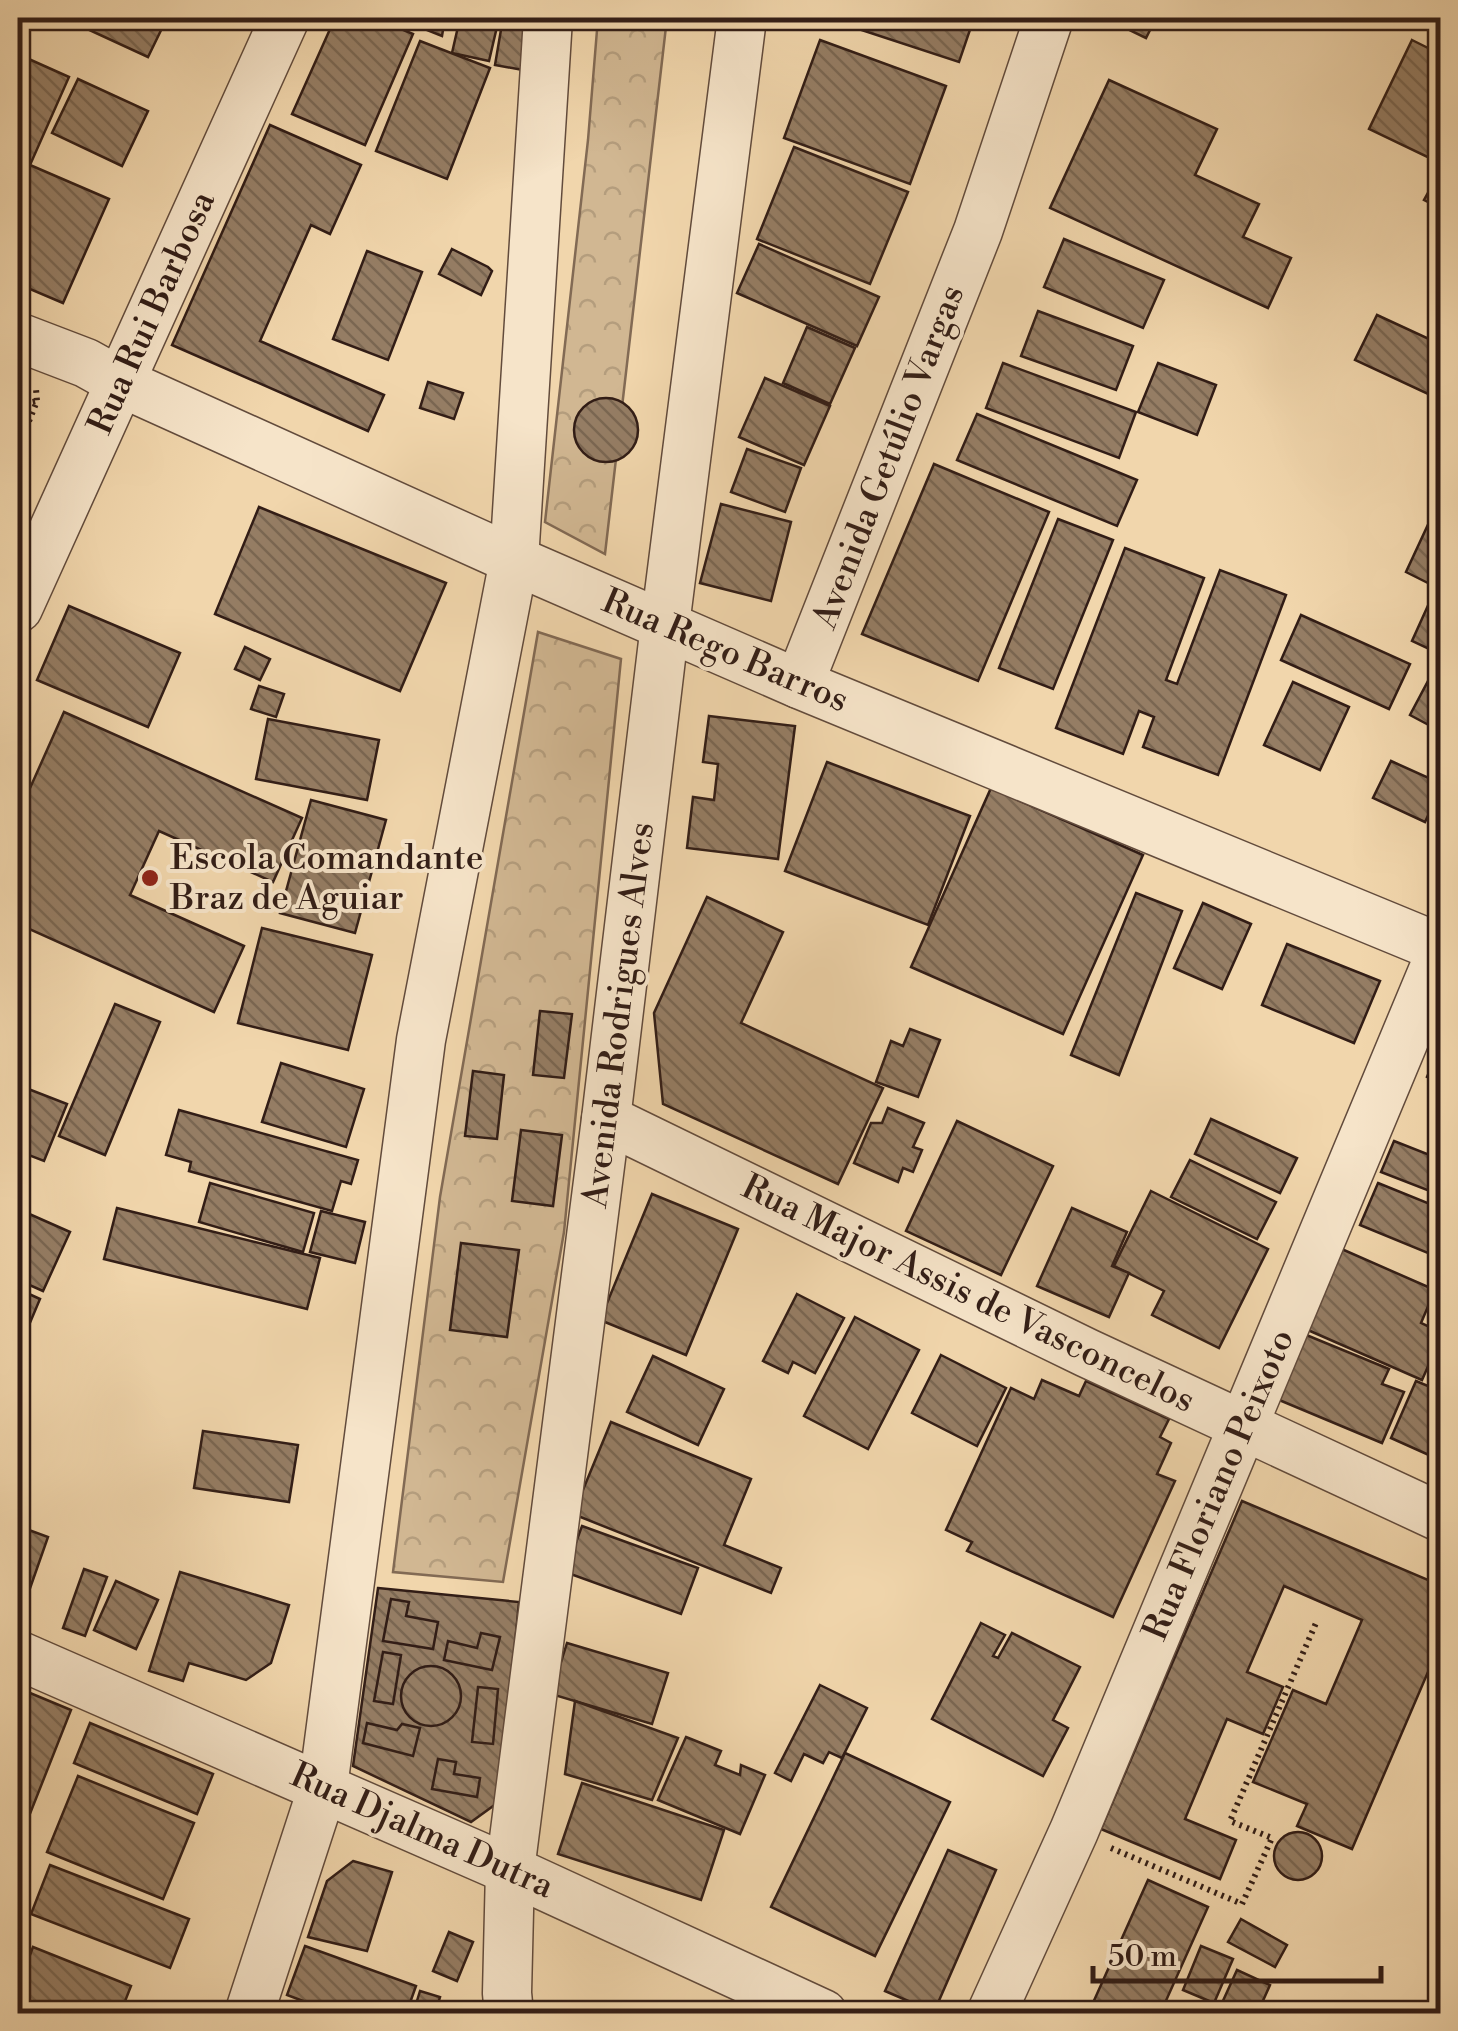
<svg xmlns="http://www.w3.org/2000/svg" width="1458" height="2031" font-family="'Libre Bodoni',serif">
<defs>
<pattern id="forest-crowns" width="20" height="18" patternUnits="userSpaceOnUse" patternTransform="scale(2.5)"><rect width="20" height="18" fill="#d1b792"/><path d="M2 6a3 3 0 1 1 6 0M12 15a3 3 0 1 1 6 0" fill="none" stroke="#b49d7d"/></pattern>
<pattern id="building-back-hatch" width="6" height="6" patternUnits="userSpaceOnUse" patternTransform="scale(2.5)"><rect width="6" height="6" fill="#957d64"/><path d="M-1 5l2 2M0 0l6 6M5-1l2 2" fill="none" stroke="#7a6651"/></pattern>
</defs>
<rect width="100%" height="100%" fill="#f1d6ac"/>
<filter id="stains"><feTurbulence type="fractalNoise" baseFrequency=".002" numOctaves="4"/><feColorMatrix values="0 0 0 0 .2 0 0 0 0 .09 0 0 0 0 .02 0 0 0 .5 -.17"/></filter>
<radialGradient id="worn" r=".72"><stop offset=".6" stop-color="#630" stop-opacity="0"/><stop offset="1" stop-color="#630" stop-opacity=".3"/></radialGradient>
<g fill="url(#forest-crowns)" stroke="#826a54" stroke-width="2.5">
<path d="M598,18H667L605,554L545,522L588,140Z"/>
<path d="M538,632L621,659L564,1232L503,1582L393,1572L440,1197Z"/>
</g>
<g fill="url(#building-back-hatch)" stroke="#321d16" stroke-width="2.5">
<path d="M73,18H161L166,20L148,57L72,22Z"/>
<path d="M335,18H375L413,34L365,145L292,114Z"/>
<path d="M397,18H445L442,36Z"/>
<path d="M460,18H499L489,61L452,53Z"/>
<path d="M503,18H532L523,70L495,65Z"/>
<path d="M825,18H974L959,62Z"/>
<path d="M1125,18H1156L1146,38L1121,26Z"/>
<path d="M820,40L946,86L910,184L784,138Z"/>
<path d="M1412,40L1440,54V163L1369,129Z"/>
<path d="M420,41L490,68L447,179L376,151Z"/>
<path d="M22,56L69,77L30,165L109,199L63,303L18,284V66Z"/>
<path d="M78,79L148,111L122,166L52,133Z"/>
<path d="M1109,80L1217,129L1195,175L1259,204L1243,237L1291,258L1268,308L1050,208Z"/>
<path d="M270,125L361,165L330,234L311,225L260,341L384,395L368,431L172,345Z"/>
<path d="M794,147L908,192L870,284L757,239Z"/>
<path d="M1440,171V208L1424,200Z"/>
<path d="M1064,239L1164,280L1143,328L1044,287Z"/>
<path d="M759,244L879,297L857,346L737,293Z"/>
<path d="M452,249L488,267L492,271L481,295L439,274Z"/>
<path d="M367,251L422,272L388,360L333,339Z"/>
<path d="M1038,311L1133,346L1116,390L1021,356Z"/>
<path d="M1377,315L1440,344L1439,399L1355,360Z"/>
<path d="M807,327L855,348L830,404L783,383Z"/>
<path d="M1003,363L1136,412L1119,458L986,408Z"/>
<path d="M1158,363L1216,385L1197,435L1138,412Z"/>
<path d="M765,378L830,406L804,465L739,437Z"/>
<path d="M428,382L463,393L454,419L420,408Z"/>
<circle cx="606" cy="430" r="32"/>
<path d="M977,414L1137,480L1117,526L957,460Z"/>
<path d="M747,449L801,468L785,512L731,492Z"/>
<path d="M934,464L1049,512L978,681L862,634Z"/>
<path d="M721,504L791,522L771,601L700,583Z"/>
<path d="M259,507L446,583L400,691L215,614Z"/>
<path d="M1432,516L1440,520V589L1406,572Z"/>
<path d="M1058,519L1113,540L1053,689L999,668Z"/>
<path d="M1125,548L1204,578L1166,680L1177,684L1220,570L1286,595L1218,775L1143,747L1154,717L1139,711L1123,754L1056,728Z"/>
<path d="M1435,590L1440,593V654L1412,641Z"/>
<path d="M69,606L180,653L148,727L37,680Z"/>
<path d="M1301,615L1410,664L1389,709L1281,660Z"/>
<path d="M245,647L270,659L260,680L235,669Z"/>
<path d="M1436,666L1440,669V731L1410,715Z"/>
<path d="M1293,682L1349,707L1320,770L1264,745Z"/>
<path d="M259,686L284,694L276,717L251,709Z"/>
<path d="M64,712L302,818L273,882L159,831L130,895L244,946L214,1012L18,924V815Z"/>
<path d="M709,716L795,726L778,859L687,848L693,797L714,800L718,764L703,762Z"/>
<path d="M268,719L379,740L367,800L256,779Z"/>
<path d="M1391,761L1440,783V790L1425,822L1373,798Z"/>
<path d="M827,762L970,816L928,925L785,871Z"/>
<path d="M991,788L1143,855L1063,1034L911,967Z"/>
<path d="M311,800L386,820L355,933L280,913Z"/>
<path d="M1136,893L1182,911L1119,1075L1071,1055Z"/>
<path d="M707,897L783,932L741,1023L883,1088L838,1184L663,1104L654,1013Z"/>
<path d="M1203,903L1251,924L1222,989L1174,968Z"/>
<path d="M262,928L372,955L348,1050L238,1023Z"/>
<path d="M1287,944L1380,981L1354,1043L1262,1005Z"/>
<path d="M115,1004L160,1022L105,1155L59,1136Z"/>
<path d="M540,1011L572,1014L564,1078L533,1075Z"/>
<path d="M910,1029L940,1040L918,1097L876,1082L891,1041L903,1046Z"/>
<path d="M18,1031L28,1035L18,1062Z"/>
<path d="M1440,1047V1083L1427,1077Z"/>
<path d="M281,1063L364,1089L346,1147L262,1122Z"/>
<path d="M473,1071L504,1075L497,1139L465,1136Z"/>
<path d="M18,1085L67,1104L44,1161L18,1151Z"/>
<path d="M888,1108L924,1123L913,1147L922,1150L913,1172L903,1168L898,1182L854,1163L871,1123H882Z"/>
<path d="M179,1110L358,1160L351,1184L341,1181L332,1211L189,1171L191,1162L166,1155Z"/>
<path d="M1211,1119L1297,1158L1280,1193L1195,1154Z"/>
<path d="M957,1121L1053,1166L1001,1275L906,1231Z"/>
<path d="M521,1130L562,1135L553,1206L512,1201Z"/>
<path d="M1394,1141L1440,1159V1195L1381,1172Z"/>
<path d="M1190,1160L1276,1202L1257,1239L1171,1197Z"/>
<path d="M210,1183L314,1213L303,1252L199,1222Z"/>
<path d="M1378,1183L1440,1208V1258L1360,1225Z"/>
<path d="M1151,1191L1268,1249L1219,1348L1152,1315L1164,1291L1114,1266Z"/>
<path d="M652,1194L738,1229L686,1355L600,1320Z"/>
<path d="M117,1208L320,1258L307,1309L104,1259Z"/>
<path d="M1072,1208L1127,1232L1112,1266L1129,1273L1109,1317L1037,1286Z"/>
<path d="M18,1209L70,1232L43,1291L18,1280Z"/>
<path d="M321,1211L365,1222L355,1263L310,1252Z"/>
<path d="M461,1243L519,1250L507,1337L450,1330Z"/>
<path d="M1337,1247L1435,1290L1421,1323L1440,1332V1339L1422,1380L1301,1327Z"/>
<path d="M18,1289L40,1299L21,1344L18,1342Z"/>
<path d="M797,1294L844,1318L815,1373L793,1362L788,1373L763,1361Z"/>
<path d="M855,1317L919,1350L868,1449L804,1416Z"/>
<path d="M1299,1332L1389,1369L1382,1384L1404,1392L1382,1443L1272,1397Z"/>
<path d="M941,1355L1006,1388L977,1446L912,1413Z"/>
<path d="M653,1356L724,1389L698,1445L627,1412Z"/>
<path d="M1042,1380L1079,1396L1086,1381L1169,1419L1160,1437L1171,1443L1157,1474L1175,1481L1113,1617L967,1551L972,1542L946,1530L1011,1388L1034,1399Z"/>
<path d="M1416,1381L1440,1391V1460L1391,1438Z"/>
<path d="M611,1422L751,1479L724,1545L781,1568L771,1593L573,1514Z"/>
<path d="M203,1431L298,1445L289,1502L194,1488Z"/>
<path d="M1242,1501L1440,1585V1644L1352,1849L1297,1826L1307,1804L1253,1782L1293,1690L1326,1704L1362,1620L1284,1586L1247,1672L1283,1687L1263,1734L1227,1719L1185,1819L1236,1840L1220,1879L1101,1829Z"/>
<path d="M18,1526L48,1537L28,1594L18,1590Z"/>
<path d="M582,1526L698,1568L681,1614L565,1572Z"/>
<path d="M84,1569L107,1577L85,1636L63,1628Z"/>
<path d="M180,1572L289,1605L271,1663L246,1680L189,1663L183,1681L149,1671Z"/>
<path d="M116,1581L158,1600L136,1649L94,1630Z"/>
<path d="M378,1588L519,1602L500,1801L471,1822L353,1766Z"/>
<path d="M391,1599L409,1602L406,1616L438,1622L433,1649L383,1641Z"/>
<path d="M981,1623L1005,1635L993,1656L998,1658L1012,1633L1080,1667L1053,1720L1068,1728L1043,1776L932,1719Z"/>
<path d="M481,1633L500,1637L492,1670L444,1660L448,1641L477,1648Z"/>
<path d="M567,1643L668,1673L652,1724L551,1694Z"/>
<path d="M383,1652L401,1655L393,1704L374,1701Z"/>
<circle cx="431" cy="1696" r="30"/>
<path d="M820,1685L867,1708L842,1758L829,1752L823,1763L804,1754L791,1781L775,1773Z"/>
<path d="M478,1687L498,1689L493,1744L472,1742Z"/>
<path d="M18,1688L71,1710L18,1844Z"/>
<path d="M575,1701L678,1738L652,1800L565,1774Z"/>
<path d="M90,1723L213,1774L197,1814L74,1763Z"/>
<path d="M367,1723L397,1730L402,1724L420,1728L413,1756L363,1743Z"/>
<path d="M686,1737L721,1751L715,1765L740,1775L741,1765L765,1775L740,1834L658,1800Z"/>
<path d="M845,1753L950,1802L875,1956L771,1907Z"/>
<path d="M438,1759L456,1762L454,1774L480,1778L477,1797L432,1789Z"/>
<path d="M78,1776L194,1823L163,1899L47,1852Z"/>
<path d="M582,1783L724,1830L701,1900L558,1854Z"/>
<circle cx="1298" cy="1856" r="24"/>
<path d="M948,1850L996,1870L934,2012L885,1991Z"/>
<path d="M353,1861L392,1872L367,1951L308,1937L327,1881Z"/>
<path d="M50,1865L189,1919L170,1968L31,1914Z"/>
<path d="M1148,1880L1208,1907L1160,2014H1088Z"/>
<path d="M1241,1919L1287,1945L1275,1967L1228,1942Z"/>
<path d="M449,1932L473,1942L457,1981L433,1971Z"/>
<path d="M305,1946L416,1986L406,2014H338L287,1995Z"/>
<path d="M1201,1946L1233,1959L1214,2003L1183,1990Z"/>
<path d="M33,1947L131,1986L120,2014H33L37,2004L18,1997V1987Z"/>
<path d="M1237,1970L1270,1985L1257,2014H1217Z"/>
<path d="M420,1991L440,1997L435,2014H413Z"/>
<path d="M722,2002L751,2014H718Z"/>
</g>
<g fill="none" stroke-linecap="round" stroke-linejoin="round">
<defs>
<g id="minor">
<path d="M18,337L86,363L122,383L514,560L799,684L1440,948"/>
<path d="M18,608L285,18"/>
<path d="M799,684L978,231L1049,18"/>
<path d="M606,1119L1087,1353L1440,1517"/>
<path d="M18,1655L510,1870L823,2014"/>
<path d="M249,2014L323,1787L421,1040L514,560L548,18"/>
<path d="M509,2014L507,1993L510,1870L606,1119L665,625L742,18"/>
<path d="M991,2014L1074,1831L1440,954"/>
</g>
</defs>
<use href="#minor" stroke="#624b3c" stroke-width="51"/>
<g stroke="#321d16" stroke-width="6" stroke-dasharray="2.5 5" stroke-linecap="butt">
<path d="M18,405L37,401"/>
<path d="M18,449L37,401L36,389"/>
<path d="M1111,1848L1242,1904L1272,1838L1230,1821L1316,1623"/>
</g>
<use href="#minor" stroke="#f6e4c9" stroke-width="48"/>
</g>
<circle fill="#8f2418" stroke="#f6e4c9" stroke-width="4" cx="150" cy="878" r="10"/>
<g text-anchor="middle" dominant-baseline="central" stroke-width="8" stroke-linejoin="round" paint-order="stroke">
<g font-size="35" fill="#321d16" stroke="#f6e4c9">
<text transform="translate(152 313) rotate(-66)">Rua Rui Barbosa</text>
<text transform="translate(889 457) rotate(-69)">Avenida Getúlio Vargas</text>
<text transform="translate(725 651) rotate(23)">Rua Rego Barros</text>
<text transform="translate(619 1015) rotate(-83)">Avenida Rodrigues Alves</text>
<text transform="translate(968 1294) rotate(26)">Rua Major Assis de Vasconcelos</text>
<text transform="translate(1219 1485) rotate(-67)">Rua Floriano Peixoto</text>
<text transform="translate(422 1831) rotate(24)">Rua Djalma Dutra</text>
</g>
<g font-size="35" fill="#321d16" stroke="#f6e4c9" text-anchor="start">
<text x="170" y="858">Escola Comandante<tspan x="170" dy="40">Braz de Aguiar</tspan></text>
</g>
</g>
<rect width="1458" height="2031" fill="none" stroke="#f1d6ac" stroke-width="60"/>
<rect x="20" y="20" width="1418" height="1991" fill="none" stroke="#321d16" stroke-width="5"/>
<rect x="30" y="30" width="1398" height="1971" fill="none" stroke="#321d16" stroke-width="2.5"/>
<path d="M1093 1966v15h288v-15" fill="none" stroke="#321d16" stroke-width="5"/>
<text x="1108" y="1966" font-size="30" fill="#321d16" stroke="#f6e4c9" stroke-width="8" paint-order="stroke">50 m</text>
<rect width="100%" height="100%" filter="url(#stains)"/>
<rect width="100%" height="100%" fill="url(#worn)"/>
</svg>
